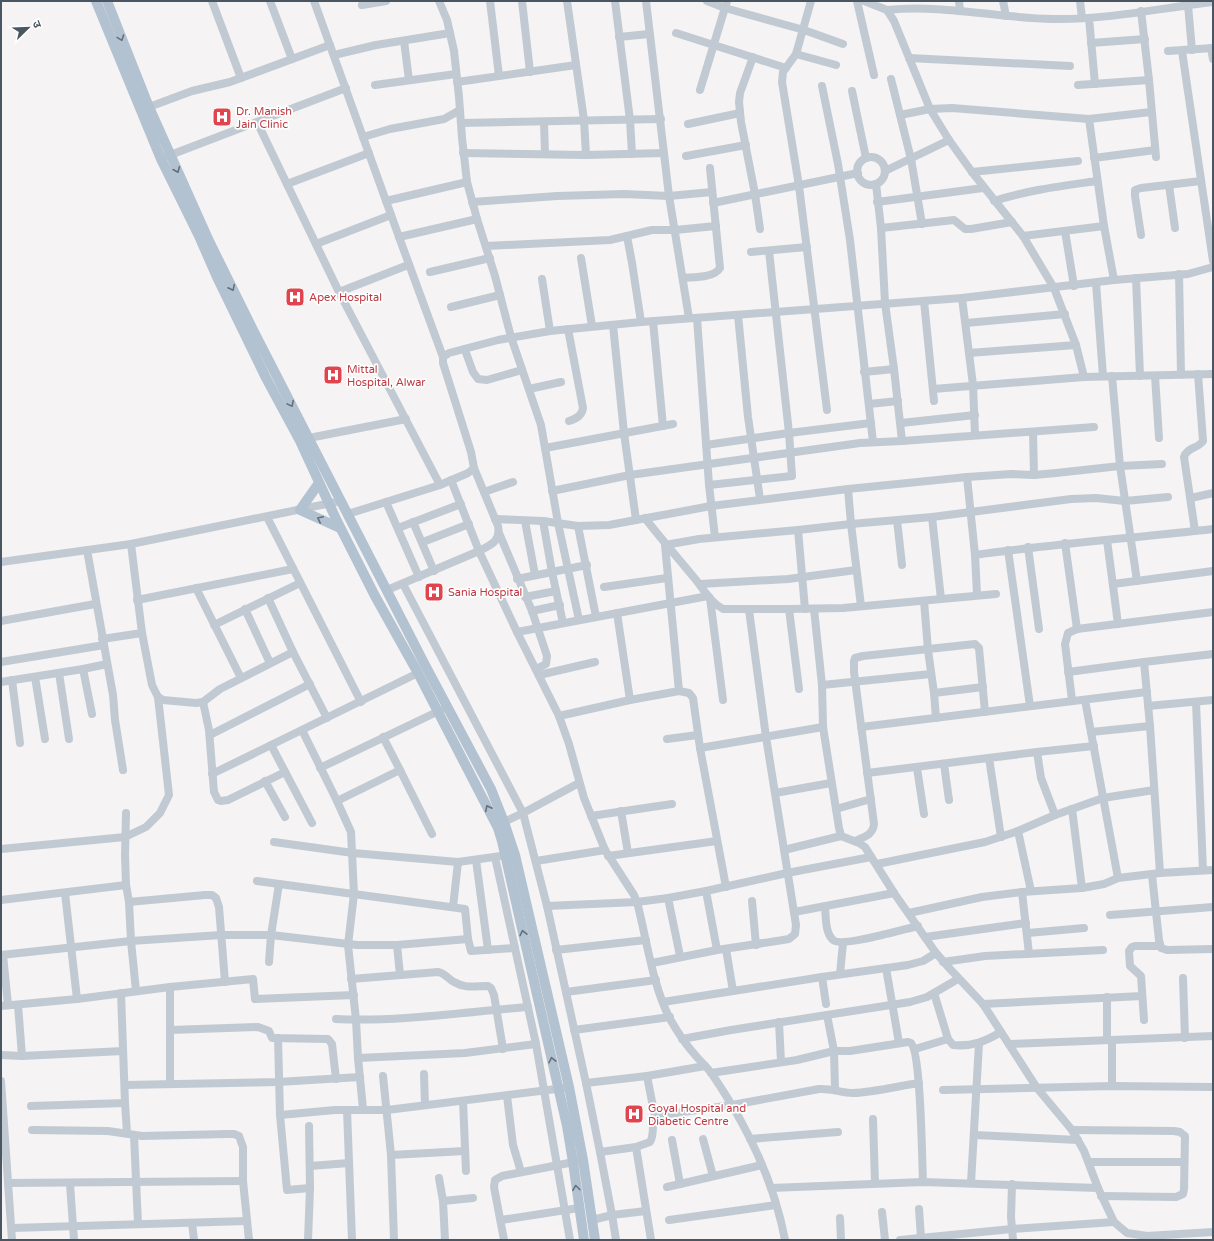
<svg xmlns="http://www.w3.org/2000/svg" width="1214" height="1241" font-family="'Varela Round','Noto Sans Devanagari',sans-serif">
<rect width="100%" height="100%" fill="#f5f3f3"/>
<g fill="none" stroke-linecap="round" stroke-linejoin="round">
<g stroke="#c1cad2" stroke-width="8">
<path d="M212,1L241,78"/>
<path d="M270,1L292,59"/>
<path d="M314,1L399,237L443,357"/>
<path d="M439,1L447,20L454,51L459,97L462,138L467,182L477,219L495,276L511,337L541,425L558,523L579,620"/>
<path d="M490,1L499,76"/>
<path d="M522,1L530,72"/>
<path d="M567,1L584,120L586,155"/>
<path d="M615,1L630,120L632,154"/>
<path d="M646,1L669,196L689,318"/>
<path d="M707,1L725,8L804,30L843,44"/>
<path d="M811,1L796,54L783,72L782,82L799,186L827,410"/>
<path d="M857,1L874,75"/>
<path d="M864,1L887,10L894,21L930,109L949,140L972,172L1023,236L1054,288L1076,345L1084,377"/>
<path d="M959,1L960,11"/>
<path d="M1003,1L1006,16"/>
<path d="M1080,1L1082,18"/>
<path d="M362,5L386,1"/>
<path d="M1188,5L1192,50"/>
<path d="M887,10C942,4 998,18 1053,19C1105,20 1161,8 1213,2"/>
<path d="M1141,11L1149,80L1156,157"/>
<path d="M1089,18L1095,84"/>
<path d="M676,33L786,68"/>
<path d="M619,37L649,34"/>
<path d="M404,41L409,80"/>
<path d="M1091,43L1145,39"/>
<path d="M1211,48L1213,59"/>
<path d="M1168,51L1213,48"/>
<path d="M1182,51L1213,261"/>
<path d="M796,54L836,65"/>
<path d="M334,55L376,45L450,33"/>
<path d="M753,57L740,93L739,102L741,122L755,194L760,229"/>
<path d="M909,58L1070,66"/>
<path d="M891,79L911,159L922,224"/>
<path d="M457,82L576,65"/>
<path d="M375,85L456,74"/>
<path d="M1078,85L1149,80"/>
<path d="M822,86L838,164L850,240L873,442"/>
<path d="M700,90L727,1"/>
<path d="M852,91L866,158"/>
<path d="M149,107L192,91L230,82L330,45"/>
<path d="M900,115L930,109L952,108L1089,119L1151,112"/>
<path d="M1089,119L1104,226L1114,280"/>
<path d="M257,122L339,292L440,485"/>
<path d="M544,122L545,154"/>
<path d="M461,123L661,119"/>
<path d="M688,124L740,113"/>
<path d="M363,137L390,129L444,119L460,110"/>
<path d="M463,153L586,155L664,153"/>
<path d="M686,156L746,145"/>
<path d="M165,157L346,88"/>
<circle cx="871" cy="171" r="14"/>
<path d="M1094,158L1155,150"/>
<path d="M885,171L949,140"/>
<path d="M972,172L1078,161"/>
<path d="M287,184L369,153"/>
<path d="M876,184L881,228L885,303L894,369L902,441"/>
<path d="M1169,185L1175,228"/>
<path d="M386,201L467,182"/>
<path d="M994,201C1028,190 1062,186 1097,181"/>
<path d="M472,202L557,196L624,194L669,196L712,192"/>
<path d="M877,202L983,188"/>
<path d="M713,203L858,173"/>
<path d="M881,228L954,220L965,229H971L1012,222"/>
<path d="M1065,231L1074,286"/>
<path d="M1141,235L1135,196V190L1141,188L1201,181"/>
<path d="M627,236L632,263L641,322"/>
<path d="M1023,236L1104,226"/>
<path d="M399,237L477,219"/>
<path d="M316,244L391,215"/>
<path d="M486,246L610,240L652,230H675L716,226"/>
<path d="M751,252L807,247"/>
<path d="M581,258L592,326"/>
<path d="M430,272L490,258"/>
<path d="M1179,274L1181,374"/>
<path d="M683,278C694,277 714,278 720,268L710,168"/>
<path d="M1136,278L1140,376"/>
<path d="M542,279L550,331"/>
<path d="M1096,283L1103,376"/>
<path d="M339,292L408,265"/>
<path d="M962,298L973,385L975,435"/>
<path d="M924,301L934,401"/>
<path d="M451,307L500,295"/>
<path d="M738,315L748,417L760,499"/>
<path d="M697,318L709,485L715,537"/>
<path d="M653,321L663,426"/>
<path d="M966,323L1065,314"/>
<path d="M613,325L624,433L636,520"/>
<path d="M568,329L583,408C582,416 576,419 569,421"/>
<path d="M465,350L473,372L478,379L487,380L522,370"/>
<path d="M969,353L1076,345"/>
<path d="M864,372L894,369"/>
<path d="M1112,376L1120,466L1137,581"/>
<path d="M1155,376L1159,438"/>
<path d="M529,389L561,382"/>
<path d="M933,389L1084,377L1213,374"/>
<path d="M869,404L898,401"/>
<path d="M901,423L975,415"/>
<path d="M1033,432L1034,475"/>
<path d="M309,438L406,419"/>
<path d="M706,445L789,433L871,423"/>
<path d="M545,448L673,424"/>
<path d="M967,477L975,555L977,594"/>
<path d="M451,480L479,551L517,632L559,716L569,744L584,798L605,850L634,895L637,902C647,940 652,984 670,1019C678,1033 686,1045 696,1056C701,1062 708,1068 712,1074C746,1124 774,1181 785,1240"/>
<path d="M709,485L792,476L789,433L769,251"/>
<path d="M848,489L851,524L861,606"/>
<path d="M552,491L630,475L860,443L902,441L1094,427"/>
<path d="M484,492L513,482"/>
<path d="M1191,498L1213,493"/>
<path d="M386,502L419,577"/>
<path d="M348,514L440,485L468,473L474,468L471,452L443,363V357L449,353L498,340L550,331L641,322L962,298L1114,280L1188,274L1213,267"/>
<path d="M267,517L361,702"/>
<path d="M932,517L941,599"/>
<path d="M645,518C661,539 679,559 696,580C704,590 711,603 723,609H789L843,608L996,594"/>
<path d="M495,519L543,521L578,526L609,525L711,506L848,489L967,477L1011,474L1034,475L1056,473L1120,466L1162,464"/>
<path d="M897,520L902,565"/>
<path d="M525,521L535,575"/>
<path d="M543,521L552,572L563,623"/>
<path d="M413,522L434,571"/>
<path d="M578,526L596,617"/>
<path d="M398,528L461,504"/>
<path d="M798,530L805,609"/>
<path d="M1195,531L1184,457C1187,447 1198,449 1203,441L1198,374"/>
<path d="M499,533L532,611L547,656L546,664L536,669"/>
<path d="M1107,540L1118,624"/>
<path d="M423,542L469,524"/>
<path d="M1065,543L1077,629L1213,612"/>
<path d="M131,544L142,633L152,685L158,697L163,700L196,703L203,702L220,689L293,652"/>
<path d="M1028,547L1039,629"/>
<path d="M87,550L113,695L115,720L123,770"/>
<path d="M1008,550L1030,706"/>
<path d="M975,555C1054,544 1134,538 1213,529"/>
<path d="M1,562L131,544L341,501"/>
<path d="M517,579L587,565"/>
<path d="M403,584L523,813L547,906L586,1083L600,1152L612,1215L616,1240"/>
<path d="M700,584L788,579L856,570"/>
<path d="M1113,584L1213,571"/>
<path d="M604,587L667,578"/>
<path d="M196,588L241,678"/>
<path d="M387,590L479,551C491,545 501,541 498,526L474,468"/>
<path d="M525,597L556,591"/>
<path d="M268,598L293,652L327,718"/>
<path d="M710,598L723,700"/>
<path d="M137,600L293,569"/>
<path d="M924,601L928,650L934,693L936,718"/>
<path d="M245,609L270,663"/>
<path d="M789,609L799,689"/>
<path d="M814,609L822,685L823,727L839,828L841,836L859,843L865,847L894,893L936,953L951,970L983,1004L1037,1088L1072,1130L1084,1151L1098,1188L1114,1222L1127,1233L1147,1236L1213,1232"/>
<path d="M532,611L560,605"/>
<path d="M617,613L630,700"/>
<path d="M1,621L95,604"/>
<path d="M214,625L300,583"/>
<path d="M517,632L708,596"/>
<path d="M102,639L142,633"/>
<path d="M1,662L104,645"/>
<path d="M1144,662L1150,726L1160,873"/>
<path d="M83,669L92,714"/>
<path d="M1068,672L1144,662L1213,654"/>
<path d="M59,673L69,739"/>
<path d="M539,675L595,662"/>
<path d="M35,677L45,739"/>
<path d="M12,680L20,743"/>
<path d="M1,682L83,669L107,664"/>
<path d="M822,685L931,674"/>
<path d="M679,691L665,545L699,539L798,530L851,524L932,517L1071,499L1096,498L1125,501L1168,497"/>
<path d="M934,693L983,687"/>
<path d="M1072,700L1065,644L1068,633L1077,629"/>
<path d="M1085,700L1118,878"/>
<path d="M203,702L209,730L214,792L218,800L221,801L228,800L285,772"/>
<path d="M1196,702L1203,870"/>
<path d="M1148,706L1213,700"/>
<path d="M559,716L630,700L679,691L689,693L693,698L700,748L726,887"/>
<path d="M861,727L1147,692"/>
<path d="M302,730L337,801L351,832L354,894L348,945L356,1020L358,1058L363,1109"/>
<path d="M1091,732L1150,726"/>
<path d="M210,735L310,684"/>
<path d="M383,737L400,770L432,834"/>
<path d="M667,739L698,735"/>
<path d="M271,745L312,823"/>
<path d="M700,748L823,727"/>
<path d="M1037,752L1041,778L1055,815"/>
<path d="M989,758L1001,837"/>
<path d="M944,764L949,800"/>
<path d="M320,768L443,709"/>
<path d="M917,768L924,814"/>
<path d="M867,773L1037,752L1094,746"/>
<path d="M212,774L418,673"/>
<path d="M265,781L285,817"/>
<path d="M775,793L831,783"/>
<path d="M337,801L400,770"/>
<path d="M836,809L871,799"/>
<path d="M1072,809L1082,888"/>
<path d="M621,811L628,853"/>
<path d="M126,813L125,855L126,885L129,902L131,941L136,991"/>
<path d="M591,816L672,804"/>
<path d="M504,822L523,813L579,783"/>
<path d="M1018,831L1031,891"/>
<path d="M855,841C864,837 873,835 874,824L854,672V661L855,658L863,656L975,644L979,648L985,712"/>
<path d="M274,842L353,853L458,862L501,856"/>
<path d="M1,849L125,837L146,827L160,813L169,795L158,697"/>
<path d="M784,850L841,836"/>
<path d="M608,856L717,841"/>
<path d="M495,857L536,1044L570,1240"/>
<path d="M476,860L488,950"/>
<path d="M536,861L605,850"/>
<path d="M877,864L985,842L1018,831L1055,815L1103,798L1154,790"/>
<path d="M1152,875L1159,940L1161,948L1167,950L1213,949"/>
<path d="M257,881L465,909L468,939L471,951L515,948"/>
<path d="M706,891L717,950"/>
<path d="M1022,892L1029,954"/>
<path d="M65,893L77,999"/>
<path d="M668,898L680,956"/>
<path d="M1,900L126,885"/>
<path d="M752,901L756,945"/>
<path d="M129,902L205,895H212L216,898L219,907L225,982"/>
<path d="M547,906L637,902L668,898L706,891L787,873L871,857"/>
<path d="M453,907L458,862"/>
<path d="M825,907C826,917 825,933 833,940C841,948 904,929 918,926"/>
<path d="M794,912L894,893"/>
<path d="M909,913L982,897L1022,892L1082,888L1104,884L1118,878L1160,873L1213,870"/>
<path d="M1110,915L1213,907"/>
<path d="M1028,933L1084,928"/>
<path d="M925,937L1026,923"/>
<path d="M397,945L400,975"/>
<path d="M726,949L733,991"/>
<path d="M556,950L646,940"/>
<path d="M1,955L131,941L221,935H271L357,945H397L468,939"/>
<path d="M3,955L8,1005"/>
<path d="M269,962L271,935L279,884"/>
<path d="M943,962L985,956L1103,950"/>
<path d="M652,963L717,950L783,940L789,939L795,934L796,925L766,737L749,610"/>
<path d="M886,968L899,1043"/>
<path d="M840,974L843,943"/>
<path d="M822,977L826,1004"/>
<path d="M1183,978L1185,1038"/>
<path d="M351,979L438,972C445,973 448,979 454,982C466,989 475,986 488,986L491,988L494,995L503,1049"/>
<path d="M566,992L656,980"/>
<path d="M121,993L125,1103L127,1133"/>
<path d="M934,993L948,1039L953,1045C972,1047 986,1041 1001,1032"/>
<path d="M663,1002L822,977L908,965L923,961L936,953"/>
<path d="M983,1004L1142,996"/>
<path d="M18,1005L22,1056"/>
<path d="M1,1006L77,999L170,987L253,979L255,999L354,995"/>
<path d="M827,1015L834,1051L835,1089"/>
<path d="M336,1019C399,1022 465,1012 528,1007"/>
<path d="M1144,1020L1141,976L1130,966L1129,951L1132,947L1135,946H1159"/>
<path d="M779,1022L781,1062"/>
<path d="M170,1030L258,1027L269,1031L272,1038L328,1039L332,1044L336,1079"/>
<path d="M574,1030L670,1017"/>
<path d="M278,1038L280,1115L287,1190L310,1188"/>
<path d="M682,1039L731,1030L910,1002L927,997L958,979"/>
<path d="M1107,1040V997"/>
<path d="M1009,1044L1213,1036"/>
<path d="M915,1049L948,1039"/>
<path d="M1,1055L22,1056L123,1051"/>
<path d="M358,1058L465,1053L536,1044"/>
<path d="M711,1073L797,1060L834,1051H850L908,1042L911,1043C921,1053 922,1161 923,1182"/>
<path d="M424,1074L425,1105"/>
<path d="M383,1076L391,1155L394,1240"/>
<path d="M647,1076L655,1117"/>
<path d="M1,1081L12,1240"/>
<path d="M586,1083L647,1076L705,1066"/>
<path d="M170,1084V987"/>
<path d="M125,1085L278,1082L360,1077"/>
<path d="M1112,1086V1040"/>
<path d="M943,1090L1112,1086L1213,1087"/>
<path d="M507,1096L513,1145L521,1172"/>
<path d="M463,1101L466,1171"/>
<path d="M31,1106L125,1103"/>
<path d="M347,1110L352,1240"/>
<path d="M280,1115L335,1110H387L564,1088"/>
<path d="M873,1119L875,1183"/>
<path d="M32,1130L108,1131L142,1136L227,1134H234L239,1136L243,1147V1181L249,1240"/>
<path d="M1072,1130L1174,1131L1180,1132L1185,1136L1184,1189L1183,1194L1176,1197L1101,1196"/>
<path d="M134,1135L138,1224"/>
<path d="M974,1135L1078,1140"/>
<path d="M703,1139L713,1176"/>
<path d="M750,1139L838,1132"/>
<path d="M672,1140L680,1184"/>
<path d="M636,1147L651,1240"/>
<path d="M600,1152L636,1147L650,1142C655,1134 651,1125 655,1117L662,1115L732,1105L819,1089C831,1088 841,1093 853,1093C875,1092 898,1086 919,1083"/>
<path d="M391,1155L465,1151"/>
<path d="M1089,1162H1184"/>
<path d="M310,1166L349,1163"/>
<path d="M439,1178L443,1201L445,1240"/>
<path d="M8,1183L243,1181"/>
<path d="M971,1183L979,1043"/>
<path d="M70,1184L74,1240"/>
<path d="M1012,1184L1011,1217L1013,1240"/>
<path d="M667,1187L762,1165"/>
<path d="M771,1188L923,1182L1098,1188"/>
<path d="M443,1201L473,1198"/>
<path d="M919,1209L921,1238"/>
<path d="M882,1212L885,1240"/>
<path d="M840,1218L841,1240"/>
<path d="M501,1220L579,1208"/>
<path d="M592,1220L612,1215L646,1211"/>
<path d="M669,1220L776,1205"/>
<path d="M192,1223L194,1240"/>
<path d="M12,1228L247,1221"/>
<path d="M308,1240L310,1188L309,1126"/>
<path d="M504,1240L494,1187L495,1180L502,1176L579,1161"/>
<path d="M900,1240L1012,1229L1114,1222"/>
</g>
<g stroke="#b3c2d1" stroke-width="10">
<path d="M96,1L161,159L199,236L217,277L266,378L300,441L337,521L375,596L418,673L498,828L502,841L567,1126L573,1162L584,1240"/>
<path d="M107,1L149,107L209,241L253,330L425,665L491,789L504,822L515,855L569,1087L583,1160L595,1240"/>
<path d="M319,483L300,510L340,528"/>
</g>
</g>
<defs><path id="oneway-chevron" d="M-2-3.5L2.5 0L-2 3.5" fill="none" stroke-width="1.6" stroke-linecap="round" stroke-linejoin="round"/></defs>
<g stroke="#64717d">
<use href="#oneway-chevron" transform="translate(121 38) rotate(70)"/>
<use href="#oneway-chevron" transform="translate(177 170) rotate(67)"/>
<use href="#oneway-chevron" transform="translate(232 288) rotate(64)"/>
<use href="#oneway-chevron" transform="translate(291 404) rotate(62)"/>
<use href="#oneway-chevron" transform="translate(320 519) rotate(-155)"/>
<use href="#oneway-chevron" transform="translate(488 808) rotate(-117)"/>
<use href="#oneway-chevron" transform="translate(523 933) rotate(-103)"/>
<use href="#oneway-chevron" transform="translate(552 1060) rotate(-103)"/>
<use href="#oneway-chevron" transform="translate(576 1188) rotate(-97)"/>
</g>
<defs>
<symbol id="hospital-square" viewBox="-11 -11 22 22"><rect x="-9" y="-9" width="18" height="18" rx="4" fill="#e0444e" stroke="#fff"/><path d="M-5-5h3v3.5h4V-5h3V5h-3V1.5h-4V5h-3Z" fill="#fff"/></symbol>
</defs>
<g fill-rule="evenodd">
<use href="#hospital-square" x="211" y="106" width="22" height="22"/>
<use href="#hospital-square" x="284" y="286" width="22" height="22"/>
<use href="#hospital-square" x="322" y="364" width="22" height="22"/>
<use href="#hospital-square" x="423" y="581" width="22" height="22"/>
<use href="#hospital-square" x="623" y="1103" width="22" height="22"/>
</g>
<g text-anchor="middle" dominant-baseline="central" stroke-width="3.5" stroke-linejoin="round" paint-order="stroke">
<g font-size="11" fill="#be3a42" stroke="#fff" text-anchor="start">
<text x="236" y="111">Dr. Manish<tspan x="236" dy="13">Jain Clinic</tspan></text>
<text x="309" y="297">Apex Hospital</text>
<text x="347" y="369">Mittal<tspan x="347" dy="13">Hospital, Alwar</tspan></text>
<text x="448" y="592">Sania Hospital</text>
<text x="648" y="1108">Goyal Hospital and<tspan x="648" dy="13">Diabetic Centre</tspan></text>
</g>
</g>
<rect width="1214" height="1241" fill="none" stroke="#4a5661" stroke-width="4"/>
<g transform="translate(28 28) rotate(67)" stroke="#ffffff" stroke-width="3" paint-order="stroke">
<path d="M0-3L7 15L0 10L-7 15Z" fill="#4a5661"/>
<text y="-6" font-size="11" font-weight="bold" text-anchor="middle" fill="#4a5661">उ</text>
</g>
</svg>
